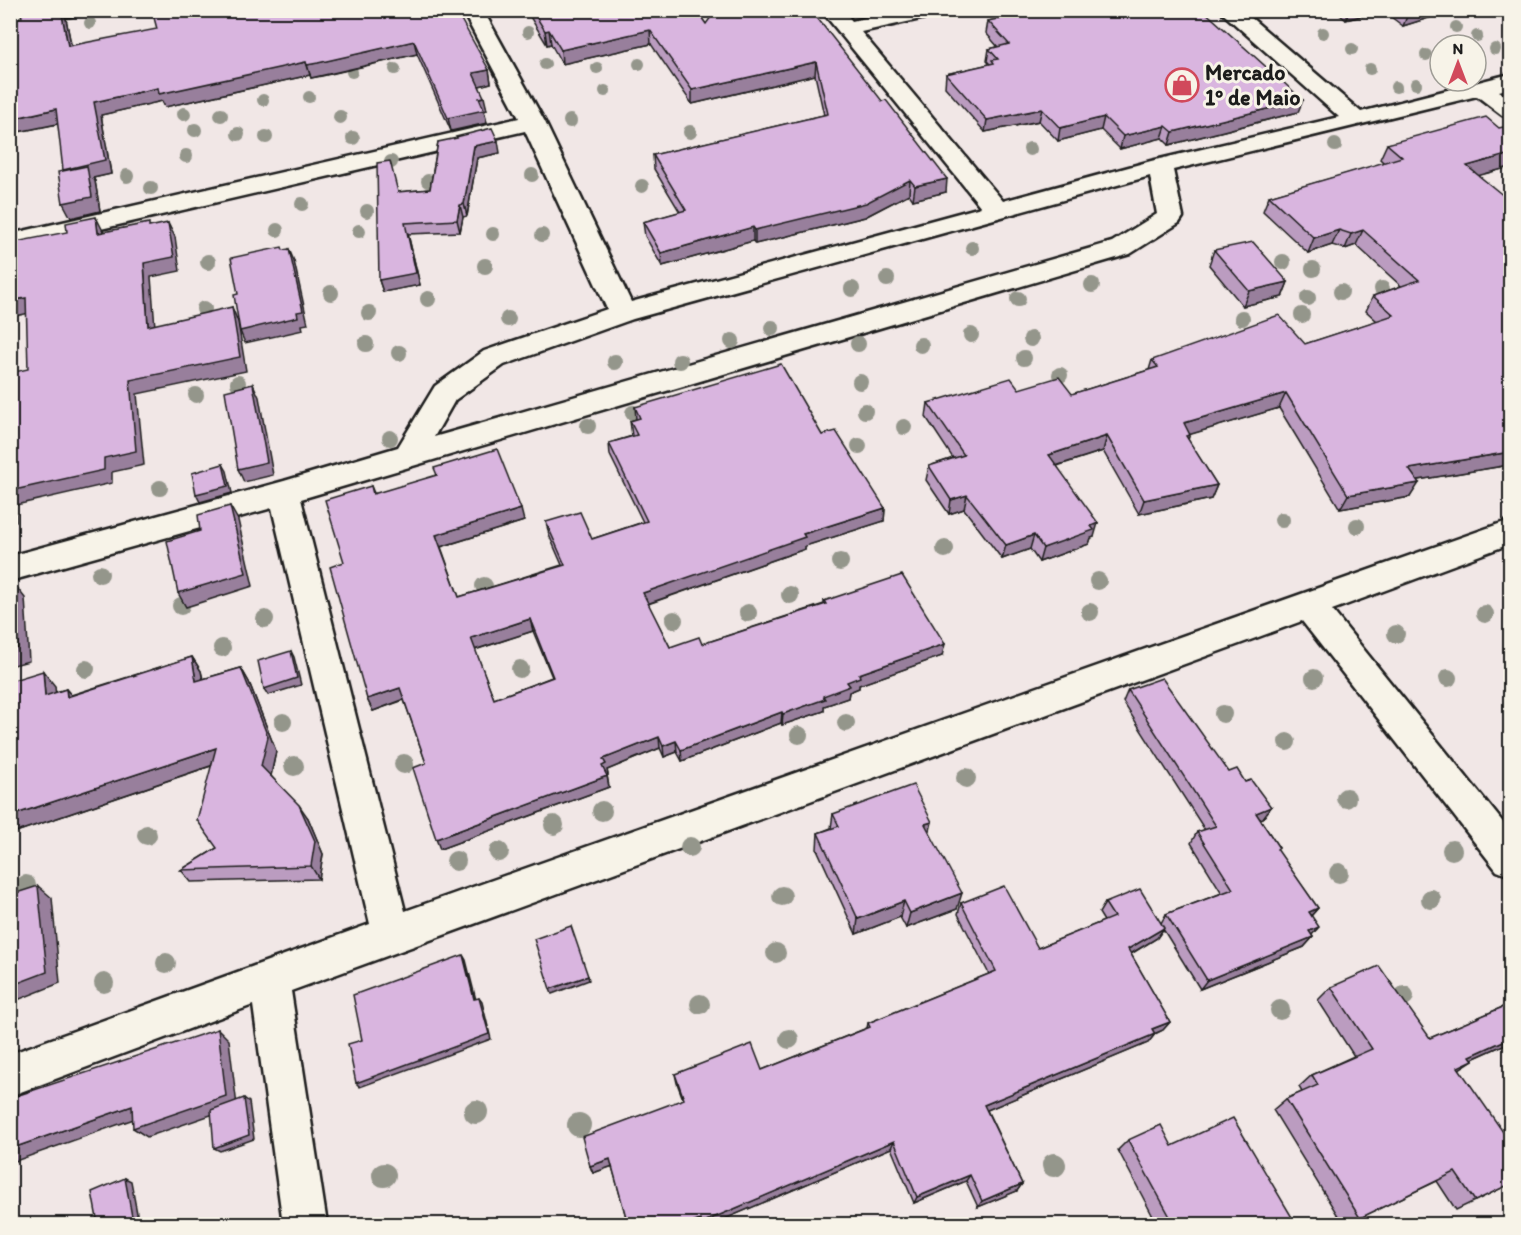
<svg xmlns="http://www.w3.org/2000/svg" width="1521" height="1235" font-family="Itim,sans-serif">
<rect width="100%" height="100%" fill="#f1e7e6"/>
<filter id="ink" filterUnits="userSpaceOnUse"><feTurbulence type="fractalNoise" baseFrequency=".0167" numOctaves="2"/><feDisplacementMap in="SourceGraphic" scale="12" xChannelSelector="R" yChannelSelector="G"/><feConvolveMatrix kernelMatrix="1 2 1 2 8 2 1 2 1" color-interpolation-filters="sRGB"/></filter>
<g filter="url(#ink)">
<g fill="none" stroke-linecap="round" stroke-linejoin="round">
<defs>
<g id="minor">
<path d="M34,10H77L75,15L10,28V15Z"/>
<path d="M462,10H483L545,122L631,302L981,207L821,10H843L852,21L900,10H941L939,15L861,32L1003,201L1151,161L1339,117L1219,10H1242L1361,112L1510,74V88L1499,91L1510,99V117L1502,115L1477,96L1173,170L1183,217L1179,223L1130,254L301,499L405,911L1510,520V544L1332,610L1510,831V876L1497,871L1302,621L291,991L327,1224H283L253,1005L10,1096V1054L370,924L272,508L10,581V556L284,481L398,447L435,386L484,351L607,309L525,131L10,250V234L519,118ZM1150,176L1157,214L1112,242L434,437L455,400L504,365L633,319Z"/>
</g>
</defs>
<use href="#minor" stroke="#1c1c1c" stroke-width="5"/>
<use href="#minor" fill="#f7f3e8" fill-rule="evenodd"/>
</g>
<g fill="#94968b">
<circle cx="90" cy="23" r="6"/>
<circle cx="1456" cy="27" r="6"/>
<circle cx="528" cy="32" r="6"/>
<circle cx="1323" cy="33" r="6"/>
<circle cx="1477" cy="36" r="6"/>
<circle cx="1352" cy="49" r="6"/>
<circle cx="1495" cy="49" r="6"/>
<circle cx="1426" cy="55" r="6"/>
<circle cx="545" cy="64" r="6"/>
<circle cx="639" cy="64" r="6"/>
<circle cx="597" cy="68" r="6"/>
<circle cx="395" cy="69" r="6"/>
<circle cx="1370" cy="69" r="6"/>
<circle cx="352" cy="72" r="6"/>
<circle cx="1416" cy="84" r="6"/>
<circle cx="1396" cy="87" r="6"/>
<circle cx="605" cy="91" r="6"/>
<circle cx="309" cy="97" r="6"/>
<circle cx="263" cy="100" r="6"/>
<circle cx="184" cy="114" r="7"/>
<circle cx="221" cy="115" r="7"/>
<circle cx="340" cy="117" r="7"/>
<circle cx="570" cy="121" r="7"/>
<circle cx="195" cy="130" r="7"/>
<circle cx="690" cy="132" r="7"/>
<circle cx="238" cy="134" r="7"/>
<circle cx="266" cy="137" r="7"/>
<circle cx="353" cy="138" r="7"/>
<circle cx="1335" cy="145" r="7"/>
<circle cx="1030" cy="149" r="7"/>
<circle cx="186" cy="156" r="7"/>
<circle cx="391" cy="162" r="7"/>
<circle cx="532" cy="175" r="7"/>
<circle cx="127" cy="176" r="7"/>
<circle cx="428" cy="181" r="7"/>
<circle cx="642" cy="186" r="7"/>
<circle cx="151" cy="188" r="7"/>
<circle cx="302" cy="204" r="7"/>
<circle cx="367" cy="211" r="7"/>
<circle cx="277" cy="230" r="7"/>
<circle cx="359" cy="231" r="7"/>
<circle cx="493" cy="234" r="7"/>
<circle cx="542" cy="235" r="7"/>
<circle cx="972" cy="248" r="7"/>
<circle cx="208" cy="262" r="8"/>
<circle cx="1283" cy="262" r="8"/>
<circle cx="485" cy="266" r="8"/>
<circle cx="1313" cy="269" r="8"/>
<circle cx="887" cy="279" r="8"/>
<circle cx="1092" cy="285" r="8"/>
<circle cx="852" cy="289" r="8"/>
<circle cx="1382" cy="289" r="8"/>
<circle cx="1341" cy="292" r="8"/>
<circle cx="331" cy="293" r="8"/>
<circle cx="1308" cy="298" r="8"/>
<circle cx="428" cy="299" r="8"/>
<circle cx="1018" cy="299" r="8"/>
<circle cx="204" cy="309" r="8"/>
<circle cx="369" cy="313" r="8"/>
<circle cx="1302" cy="315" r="8"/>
<circle cx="1242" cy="318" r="8"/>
<circle cx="508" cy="319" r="8"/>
<circle cx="772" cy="328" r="8"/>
<circle cx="971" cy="335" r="8"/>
<circle cx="1031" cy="339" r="8"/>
<circle cx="732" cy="341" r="8"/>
<circle cx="366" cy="344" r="8"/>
<circle cx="858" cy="344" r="8"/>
<circle cx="921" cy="345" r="8"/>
<circle cx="399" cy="353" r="8"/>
<circle cx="1024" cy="358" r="8"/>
<circle cx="680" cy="361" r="8"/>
<circle cx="615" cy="362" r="8"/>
<circle cx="1060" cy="375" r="8"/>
<circle cx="860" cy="382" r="8"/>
<circle cx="238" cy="383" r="8"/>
<circle cx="196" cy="395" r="8"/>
<circle cx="865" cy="411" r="8"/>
<circle cx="633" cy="413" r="8"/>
<circle cx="588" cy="426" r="8"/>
<circle cx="904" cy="427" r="8"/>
<circle cx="390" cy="438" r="8"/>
<circle cx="859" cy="446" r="8"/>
<circle cx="160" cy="488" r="8"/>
<circle cx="1282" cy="520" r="8"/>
<circle cx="1357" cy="526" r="8"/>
<circle cx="945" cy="549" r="9"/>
<circle cx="840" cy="562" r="9"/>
<circle cx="100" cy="574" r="9"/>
<circle cx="1098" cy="581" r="9"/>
<circle cx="484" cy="586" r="9"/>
<circle cx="790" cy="595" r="9"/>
<circle cx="181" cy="606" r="9"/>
<circle cx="1090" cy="612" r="9"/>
<circle cx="748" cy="613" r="9"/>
<circle cx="1485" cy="614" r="9"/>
<circle cx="265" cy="619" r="9"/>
<circle cx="674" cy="620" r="9"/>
<circle cx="1396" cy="634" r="9"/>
<circle cx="222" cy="648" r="9"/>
<circle cx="86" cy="669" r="9"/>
<circle cx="520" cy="669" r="9"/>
<circle cx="1314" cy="678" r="9"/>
<circle cx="1448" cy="678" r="9"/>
<circle cx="1223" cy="714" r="9"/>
<circle cx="283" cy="722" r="9"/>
<circle cx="846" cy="723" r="9"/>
<circle cx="799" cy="735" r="9"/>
<circle cx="1287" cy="742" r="9"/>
<circle cx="404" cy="764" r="10"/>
<circle cx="294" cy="766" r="10"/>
<circle cx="966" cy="778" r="10"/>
<circle cx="1346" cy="798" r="10"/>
<circle cx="602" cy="811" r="10"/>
<circle cx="554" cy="825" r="10"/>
<circle cx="147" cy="835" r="10"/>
<circle cx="690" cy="847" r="10"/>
<circle cx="1452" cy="850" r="10"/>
<circle cx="499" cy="852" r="10"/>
<circle cx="456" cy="861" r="10"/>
<circle cx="1339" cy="873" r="10"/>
<circle cx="26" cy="885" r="10"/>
<circle cx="782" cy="896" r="10"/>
<circle cx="1431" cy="899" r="10"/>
<circle cx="776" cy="953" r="10"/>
<circle cx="166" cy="963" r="10"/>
<circle cx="104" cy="983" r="10"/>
<circle cx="1404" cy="996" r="10"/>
<circle cx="700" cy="1004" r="10"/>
<circle cx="1280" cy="1010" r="10"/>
<circle cx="789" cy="1039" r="10"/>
<circle cx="476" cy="1112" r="12"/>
<circle cx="579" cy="1125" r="12"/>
<circle cx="1054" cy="1165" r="12"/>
<circle cx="384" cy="1175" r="12"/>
</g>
<g fill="#bb9cc0" stroke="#1c1c1c" stroke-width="1.5" fill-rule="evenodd">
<path d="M38,10H62L66,19L71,45L446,19L489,70L491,83L479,86L487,110L484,111L487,123L451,131L417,54L322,76L311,78L310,75L165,107L162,101L101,115L111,174L93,178L95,181L100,211L71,218L58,124L18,132Z"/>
<path d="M526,10H696L706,24L811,10L946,192L913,200L909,194L865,217L755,244L753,241L662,266L645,236L643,222L680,212L654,169L653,155L824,115L815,75L692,104L651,44L562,64L551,44L547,45Z"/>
<path d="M1036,10H1203L1298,112L1169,145L1162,138L1120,149L1101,130L1058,141L1039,121L985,132L945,87L946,74L990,64L987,61L989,49L998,47L986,33L988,21Z"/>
<path d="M1334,10H1449L1448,12L1403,26L1383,11L1346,20Z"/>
<path d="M1499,128L1510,133V167L1479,175L1509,465L1417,480L1410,497L1340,509L1279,408L1190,434L1188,440L1217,485L1211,499L1139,514L1103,451L1057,466L1094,537L1091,538L1089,544L1039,562L1030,549L1002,559L964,509L949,514L926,480L929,466L953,458L926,417L928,403L1019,389L1072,394L1149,370L1152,360L1305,344L1377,321L1366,311L1373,296L1401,286L1356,245L1345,249L1332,245L1308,253L1263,211L1269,196L1384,163L1380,159L1387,144Z"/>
<path d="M438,142L500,153L477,158L467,216L463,217L460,232L408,234L420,285L383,292L379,280L398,192L430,189Z"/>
<path d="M1214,250L1288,282L1282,297L1243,306L1209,265Z"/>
<path d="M635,407L822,435L885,508L884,521L805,546V549L648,604L670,647L702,644L824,604V601L942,656L859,685V688L849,692L848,698L824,706V711L782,725L781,723L682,761L677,752L664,757L660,748L607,770L608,775H607L609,787L440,849L426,763L404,700L373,711L367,699L344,562L371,486L374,493L524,521L441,547L459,597L562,565L549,535L546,522L592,539L643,522L610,455L609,443L632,436L630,421L636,419ZM533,631L552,677L494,699L475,650Z"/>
<path d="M192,657L201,671L203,679L241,668L249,682L276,751L271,776L308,818L323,854L319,879L191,882L181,870L217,848L211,766L10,834L55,686V692L66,689L71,695Z"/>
<path d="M1128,690L1229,772L1245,782L1271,807L1263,818L1260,819L1279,848L1277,850L1318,908L1311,916V935L1313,937L1304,947L1200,989L1163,929L1157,938L1131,954L1170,1022L1163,1030L1155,1034L1148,1043L987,1110L1022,1184L1017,1191L978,1207L966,1181L914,1203L891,1148L713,1224H609L626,1217L612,1166L593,1173L590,1166L683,1099L677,1083L675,1074L762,1070L867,1028L868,1023L989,974L958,914L961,903L1038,948L1104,921L1099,913L1105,903L1161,923L1166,914L1222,893L1191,843L1197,832L1205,830L1123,702Z"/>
<path d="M833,814L929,832L957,909L906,928L900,917L856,934L817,849L818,833L831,828Z"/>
<path d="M1331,987L1430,1038L1510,1004V1042L1472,1059L1473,1060L1459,1069L1510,1184L1456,1210L1437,1181L1347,1224H1343L1273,1110L1286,1099L1302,1092L1299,1087L1312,1075L1354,1056L1318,1000Z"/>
<path d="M1128,1140L1172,1146L1296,1224H1157L1118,1150Z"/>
</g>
<g fill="#987f9c" stroke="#1c1c1c" stroke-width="1.5">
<path d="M61,10H62L66,19L74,59L68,46Z"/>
<path d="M1349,10H1383L1346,20Z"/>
<path d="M1418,10H1449L1448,12L1403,26L1408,14Z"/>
<path d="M549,30L551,44L547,45L545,31Z"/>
<path d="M650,30L651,44L562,64L561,50Z"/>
<path d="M414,41L417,54L311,78L307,65Z"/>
<path d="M306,62L310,75L165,107L162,101L101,115L111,174L93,178L95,181L100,211L71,218L63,203L70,183L63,170L94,102L158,88Z"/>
<path d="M816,62L815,75L692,104V90Z"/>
<path d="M489,70L491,83L475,87L473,73Z"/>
<path d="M484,97L487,110L484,111L487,123L451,131L448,118L479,98Z"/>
<path d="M1303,100L1298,112L1169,145L1173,132Z"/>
<path d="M56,109L62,123L18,132L11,119Z"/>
<path d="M1042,109L1039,121L985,132L987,120Z"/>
<path d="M1104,117L1101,130L1058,141L1060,128Z"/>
<path d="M1166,126L1162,138L1120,149L1123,136Z"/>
<path d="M498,141L500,153L477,158L467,216L464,204L474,146Z"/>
<path d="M1510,154V167L1459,181L1467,166Z"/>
<path d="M947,179L946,192L913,200L915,186Z"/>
<path d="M910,180L909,194L865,217L755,244V230Z"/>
<path d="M460,205L463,217L460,232L457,220Z"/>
<path d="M96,217L103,231L106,247L98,233Z"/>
<path d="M168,223L175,237L180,271L151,277L156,340L148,326L144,263Z"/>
<path d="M753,227V241L662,266L661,253Z"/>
<path d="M1339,230L1332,245L1308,253L1314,238Z"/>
<path d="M1363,230L1356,245L1345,249L1351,234Z"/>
<path d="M408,234L420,285L383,292L379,280Z"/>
<path d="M289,249L294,261L308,324L302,325L303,330L245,343L240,331Z"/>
<path d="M1288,282L1282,297L1243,306L1249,291Z"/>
<path d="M26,298L34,312L16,316L10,306V301Z"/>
<path d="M232,307L238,322L246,371L137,394L144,465L112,472V483L16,505V521L10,523V491L104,458L130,380Z"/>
<path d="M253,384L259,397L273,475L244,482L238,469Z"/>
<path d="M1286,393L1279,408L1178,438L1184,423Z"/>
<path d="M1107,436L1103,451L1046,469L1049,455Z"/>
<path d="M1510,452V464L1509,465L1400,483L1409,469Z"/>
<path d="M223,464L227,471L232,493L200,502L196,494Z"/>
<path d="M1419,483L1410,497L1340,509L1348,495Z"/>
<path d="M1217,485L1211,499L1139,514L1144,500Z"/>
<path d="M967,495L964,509L949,514L951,500Z"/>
<path d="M230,506L238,520L253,586L186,607L178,593Z"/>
<path d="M885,508L884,521L805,546V549L644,605L643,593L803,534Z"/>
<path d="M521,509L524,521L440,547L436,535Z"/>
<path d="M1098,523L1094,537L1091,538L1089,544L1039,562L1043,548L1091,526Z"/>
<path d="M1034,535L1030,549L1002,559L1006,545Z"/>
<path d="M14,584L25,598L29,661L10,666Z"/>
<path d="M530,619L533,631L474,650L471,638Z"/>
<path d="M945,644L942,656L859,685V688L849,692L848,698L824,706V711L782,725L783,714L823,696L859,674Z"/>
<path d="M291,651L294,657L301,685L268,695L264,689Z"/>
<path d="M192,657L201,671L206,696L196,681Z"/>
<path d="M241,668L249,682L276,751L270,780L261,766Z"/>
<path d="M43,671L55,686L57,710L45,696Z"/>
<path d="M400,688L405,699L373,711L367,699Z"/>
<path d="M66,689L78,703L67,697Z"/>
<path d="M782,712L781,723L682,761L681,750Z"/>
<path d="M659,737L660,748L607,770L608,775L604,777L602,766L603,759Z"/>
<path d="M676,741L677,752L664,757L663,746Z"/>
<path d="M216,748L225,761L10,834V816Z"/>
<path d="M607,776L609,787L440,849L436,839Z"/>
<path d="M299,805L308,818L323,854L319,879L311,866Z"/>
<path d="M1271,807L1263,818L1248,824L1256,813Z"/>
<path d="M932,822L928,839L925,824Z"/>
<path d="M38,886L52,898L60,983L10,1003V986Z"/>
<path d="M962,893L957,909L906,928L910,913Z"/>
<path d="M904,901L900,917L856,934L858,919Z"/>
<path d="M1318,908L1309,918V912Z"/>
<path d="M1319,927L1310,937L1309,931Z"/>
<path d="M1164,928L1157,938L1122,959L1128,949Z"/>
<path d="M1313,937L1304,947L1200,989L1207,980Z"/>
<path d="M463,955L466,960L477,1004L474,999Z"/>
<path d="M588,976L589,980L552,994L550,989Z"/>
<path d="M479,998L482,1002L491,1039L360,1087L356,1083Z"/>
<path d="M1170,1022L1163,1030L1145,1038L1152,1029Z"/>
<path d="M218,1029L229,1040L237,1106L147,1137L133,1128Z"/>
<path d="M1155,1034L1148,1043L980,1113L984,1105Z"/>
<path d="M1510,1038V1042L1452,1068L1470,1056Z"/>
<path d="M244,1098L249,1102L254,1139L220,1151L214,1148Z"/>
<path d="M132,1106L145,1115L10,1163V1149Z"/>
<path d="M894,1141L891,1148L713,1224H702L701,1223Z"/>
<path d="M610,1159L613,1166L593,1173L590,1166Z"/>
<path d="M970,1175L966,1181L914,1203L917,1197Z"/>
<path d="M125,1178L131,1181L139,1224H128Z"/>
<path d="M1022,1184L1017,1191L978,1207L982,1201Z"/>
<path d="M700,1220L701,1224H689Z"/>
</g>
<g fill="#d9b5df" stroke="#1c1c1c" stroke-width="1.5" fill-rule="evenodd">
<path d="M38,10H61L68,46L157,29L152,10H441L446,19L459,16L489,70L473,73L484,97L479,98L484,110L448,118L414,41L318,63L307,65L306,62L159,94L158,88L94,102L105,160L63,170L56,109L11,119L10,19L22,17L21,14Z"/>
<path d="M532,10H696L706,24L716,10H811L882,101L886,100L947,179L915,186L910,180L866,203L755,230L753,227L661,253L643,222L686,210L653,155L828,114L816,62L692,90L650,30L561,50L549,30L545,31Z"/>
<path d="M1040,10H1203L1303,100L1173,132L1166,126L1123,136L1104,117L1060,128L1042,109L987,120L946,74L994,63L992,60L998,59L989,49L1009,44L988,21Z"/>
<path d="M1404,10H1418L1408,14Z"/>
<path d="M1486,117L1499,128L1503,127L1510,133V154L1467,166L1510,201V452L1409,469L1419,483L1348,495L1286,393L1184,423L1190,435L1186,436L1217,485L1144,500L1107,436L1049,455L1098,523L1091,526L1094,530L1043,548L1034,535L1006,545L967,495L951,500L929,466L964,455L928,403L1011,378L1019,389L1059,377L1072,394L1158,367L1152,360L1279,315L1305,344L1394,315L1373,296L1419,280L1363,230L1351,234L1339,230L1314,238L1269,196L1402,157L1387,144Z"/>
<path d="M492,128L498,141L474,146L464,204L460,205L457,220L405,223L416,273L379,280L377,163L390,161L398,192L430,189L438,142L457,138L456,137Z"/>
<path d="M87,166L92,197L63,203L58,172Z"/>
<path d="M96,217L98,233L149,223V227L168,223L174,257L144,263L148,326L232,307L240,357L130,380L136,451L104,458V470L10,491V373L28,369L26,298L10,301V243L67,232L66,223Z"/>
<path d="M1253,242L1288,282L1249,291L1214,250Z"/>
<path d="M282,247L283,250L289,249L303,311L297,312L298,317L240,331L234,295L238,294L231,258Z"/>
<path d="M781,364L822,435L836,431L885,508L803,534L805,537L643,593L670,647L699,637L702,644L826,604L824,601L902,575L945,644L859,674L860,677L847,682L850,686L823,696L825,699L783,714L782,712L681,750L676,741L663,746L659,737L603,759L606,764L602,766L607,776L436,839L413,768L426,763L400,688L367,699L330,567L344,562L325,500L371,486L373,494L437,475L434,468L497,449L521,509L436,535L459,597L565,565L546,522L580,512L592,539L647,521L609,443L637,435L630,421L640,418L635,407ZM530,619L553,677L494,699L471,638Z"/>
<path d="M253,384L267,462L238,469L225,391Z"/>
<path d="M223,464L228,486L196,494L192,473Z"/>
<path d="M230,506L246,573L178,593L167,541L200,531L198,515Z"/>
<path d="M14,584L18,648L10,650V585Z"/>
<path d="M291,651L297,678L264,689L258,661Z"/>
<path d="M192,657L196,681L241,668L268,737L261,766L299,805L315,841L311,866L181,870L217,848L197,820L216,748L10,816V681L43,671L45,696L66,689L67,697Z"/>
<path d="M1162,678L1229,772L1237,769L1245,782L1251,780L1271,807L1256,813L1279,848L1277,849L1318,908L1309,912L1319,927L1309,931L1313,937L1207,980L1166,914L1233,889L1197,832L1216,826L1128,690Z"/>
<path d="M913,785L932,822L925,824L962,893L910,913L904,901L858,919L818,833L839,826L833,814Z"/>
<path d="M38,886L47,972L10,986V895Z"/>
<path d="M1004,886L1038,948L1114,917L1105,903L1140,889L1164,928L1128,949L1170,1022L1152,1029L1155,1034L984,1105L1022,1184L982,1201L970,1175L917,1197L894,1141L701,1223L700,1220L689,1224H609L626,1217L610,1159L590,1166L582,1137L684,1099L675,1074L752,1044L762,1070L870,1027L868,1023L996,971L961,903Z"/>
<path d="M571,926L588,976L550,989L534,939Z"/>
<path d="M463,955L474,999L479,998L489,1034L356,1083L348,1044L362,1040L353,995Z"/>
<path d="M1379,966L1430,1038L1510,1004V1038L1470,1056L1473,1060L1458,1067L1510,1142V1184L1475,1201L1455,1172L1360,1218L1286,1099L1318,1085L1312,1075L1372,1049L1331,987Z"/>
<path d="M218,1029L226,1096L133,1128L132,1106L10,1149V1098Z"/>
<path d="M244,1098L249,1135L214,1148L211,1110Z"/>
<path d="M1233,1118L1296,1224H1174L1128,1140L1161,1125L1172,1146Z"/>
<path d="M125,1178L133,1222L128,1224H98L92,1192Z"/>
</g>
</g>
<defs>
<symbol id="shop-ring" viewBox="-11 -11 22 22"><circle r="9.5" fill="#f7f3e8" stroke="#d1495b" stroke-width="1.5"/><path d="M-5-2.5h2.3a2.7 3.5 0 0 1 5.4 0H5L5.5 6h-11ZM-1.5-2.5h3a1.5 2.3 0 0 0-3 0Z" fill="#d1495b"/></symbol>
</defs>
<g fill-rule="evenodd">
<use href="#shop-ring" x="1163" y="66" width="38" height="38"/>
</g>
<g text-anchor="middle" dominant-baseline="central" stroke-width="6" stroke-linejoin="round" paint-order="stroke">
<g font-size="22" font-weight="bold" fill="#1c1c1c" stroke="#f7f3e8" text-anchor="start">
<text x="1205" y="72">Mercado<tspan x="1205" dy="25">1º de Maio</tspan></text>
</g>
</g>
<rect width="1521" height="1235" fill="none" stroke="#f7f3e8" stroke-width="36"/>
<rect x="18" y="18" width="1485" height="1199" fill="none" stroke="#1c1c1c" stroke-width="2" filter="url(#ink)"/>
<g transform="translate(1458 63)"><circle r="28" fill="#f7f3e8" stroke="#9f9d96" stroke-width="1.5"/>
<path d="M0-4.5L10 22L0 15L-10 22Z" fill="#d1495b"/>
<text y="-9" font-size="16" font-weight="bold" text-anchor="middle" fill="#1c1c1c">N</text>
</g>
</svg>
